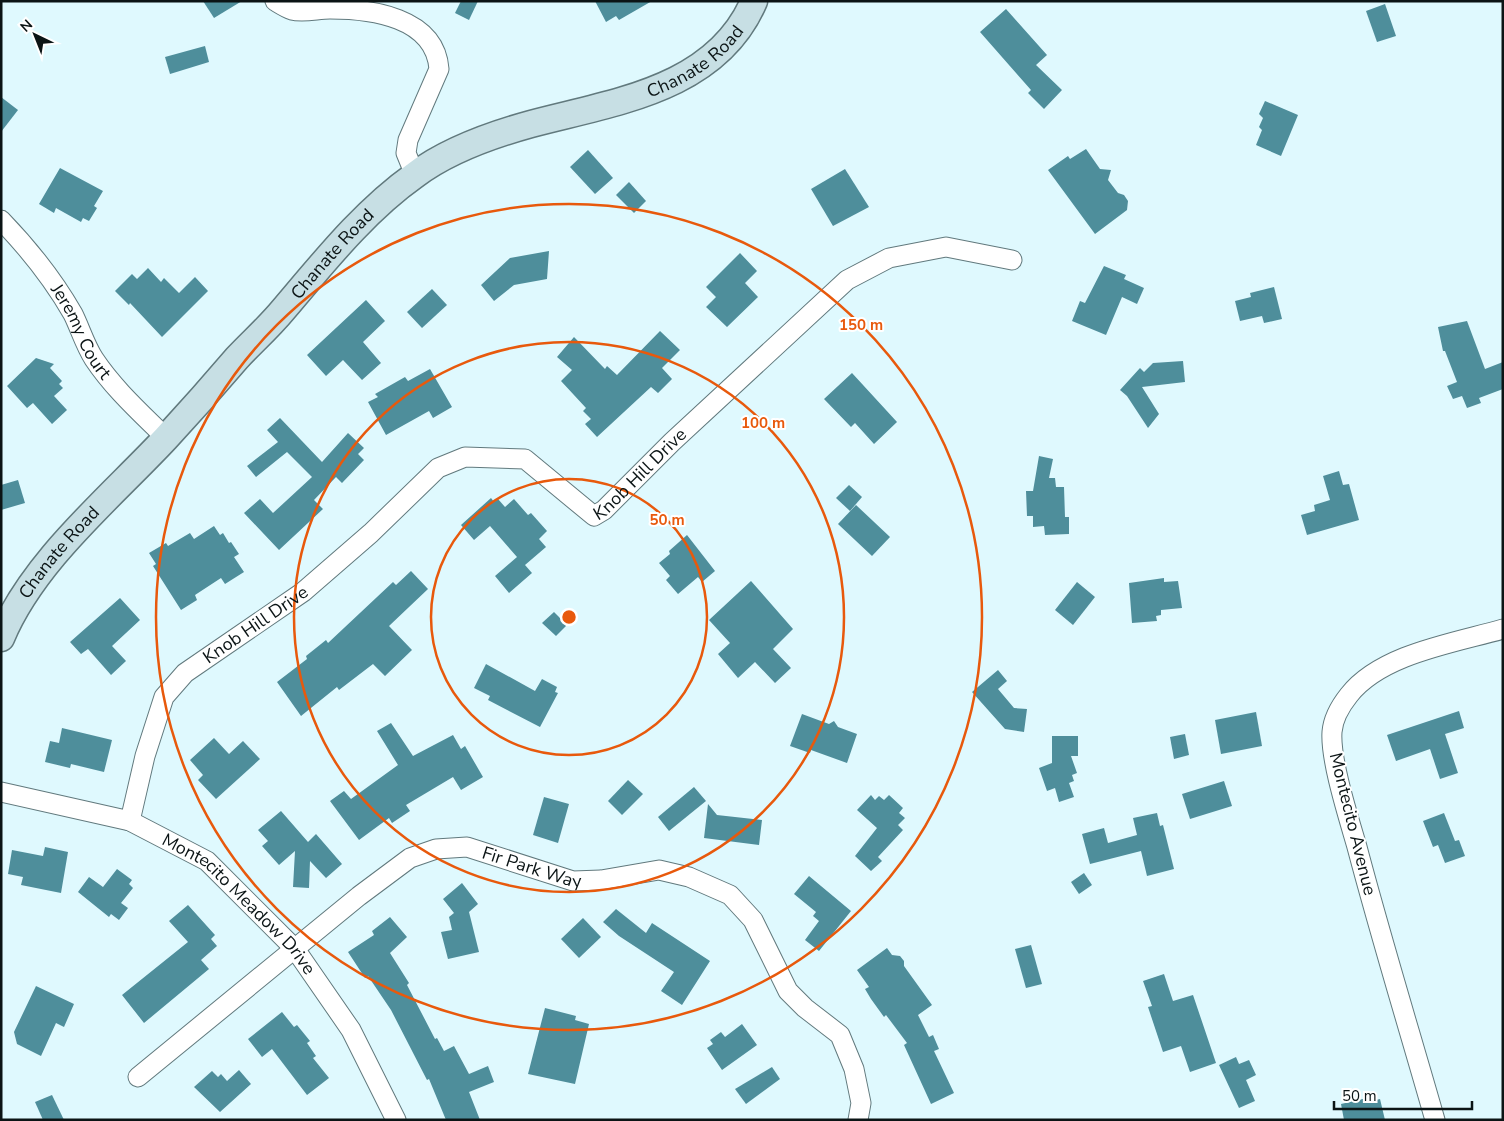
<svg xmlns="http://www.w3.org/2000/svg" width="1504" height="1121" font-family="'Nunito Sans',sans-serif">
<rect width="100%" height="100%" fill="#dff9fe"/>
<g fill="#4e8e9b">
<path d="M203,1H242L214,18Z"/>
<path d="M461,1H478L469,20L455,13Z"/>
<path d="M595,1H652L619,20L616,16L606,22Z"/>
<path d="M1385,4L1396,36L1377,42L1366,11Z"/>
<path d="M1006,9L1047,55L1036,65L1062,90L1044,109L1028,93L1031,90L980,32Z"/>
<path d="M205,46L209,62L170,74L165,57Z"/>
<path d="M1,97L18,110L1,132Z"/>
<path d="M1265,101L1298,115L1281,156L1256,145L1262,130L1259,127L1263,118L1259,114Z"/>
<path d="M1086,149L1100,169L1111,170L1108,180L1118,193L1124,195L1128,201L1127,210L1095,234L1048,170L1068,156L1070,159Z"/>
<path d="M588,150L613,178L595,194L570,167Z"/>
<path d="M60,168L103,191L94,206L97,208L89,221L83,218L81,222L56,208L54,213L39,204Z"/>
<path d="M845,169L869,207L833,226L811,189Z"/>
<path d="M629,182L646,201L634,213L616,195Z"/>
<path d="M549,251L547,279L514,285L494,301L481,285L510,258Z"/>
<path d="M740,253L757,271L745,283L758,297L727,327L706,307L716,297L706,287Z"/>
<path d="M1104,266L1126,275L1124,279L1144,288L1137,304L1122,297L1106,335L1072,321L1080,301L1085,303Z"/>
<path d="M148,268L161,282L164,278L179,293L195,277L208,291L162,337L130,303L129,305L115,291L132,274L137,279Z"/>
<path d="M1274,287L1282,319L1264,323L1262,316L1240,321L1235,301L1251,297L1250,293Z"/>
<path d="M432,289L447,305L422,328L407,312Z"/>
<path d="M366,300L385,321L363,342L381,363L362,380L343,360L326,376L307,355Z"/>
<path d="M1467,321L1485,369L1503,362V389L1479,398L1481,403L1467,408L1462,396L1453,399L1447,386L1457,382L1445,351H1443L1438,327Z"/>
<path d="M660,331L680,350L662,368L672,379L658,393L651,387L597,437L585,424L591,419L583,411L586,408L561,381L572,370L557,357L574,337L605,369L607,366L617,375Z"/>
<path d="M36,358L54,364L50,368L62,381L59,384L63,388L54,396L67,410L52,424L33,403L27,408L7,386Z"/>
<path d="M1183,361L1185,382L1142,387L1159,414L1148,428L1127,396L1120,390L1140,368L1144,372L1153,363Z"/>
<path d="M430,369L452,407L433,418L429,411L386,435L368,402L378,397L375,394L405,377L408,381Z"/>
<path d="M852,373L897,422L874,444L855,423L851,427L824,399Z"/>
<path d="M280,418L322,462L348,433L364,448L358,454L364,460L342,483L336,477L314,500L323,509L279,550L244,513L260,499L273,513L312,477L287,452L256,477L247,466L278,442L267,430Z"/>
<path d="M1039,456L1053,459L1049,478H1055L1056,487H1064L1065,517H1069V534L1045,535L1044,526L1033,527V516H1027L1026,491H1033Z"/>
<path d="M1339,471L1343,485L1349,484L1359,520L1307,535L1301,515L1315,511L1314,505L1330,500L1323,476Z"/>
<path d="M18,480L25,503L1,510V485Z"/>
<path d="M849,485L862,497L850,511L836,498Z"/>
<path d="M491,498L494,502L498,499L505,507L514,499L528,515L531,513L547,531L539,539L546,547L525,565L532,573L509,593L495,576L517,557L490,526L474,540L461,525Z"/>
<path d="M856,505L890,537L872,556L838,524Z"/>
<path d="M214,526L220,535L223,533L229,543L231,542L239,554L234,557L244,572L225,584L221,578L195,595L197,600L181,610L153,566L156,564L149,553L166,543L168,546L190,533L194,539Z"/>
<path d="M687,535L715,571L702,582L698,577L678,594L666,580L670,576L659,563L670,554L669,551Z"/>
<path d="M411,571L428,589L389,626L412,650L385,676L373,664L339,690L337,687L301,716L277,682L307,659L306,656L326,640L328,643L393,582L396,585Z"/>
<path d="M1164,578V582L1178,581L1182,608L1161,610V615L1156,616L1157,621L1132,623L1129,583Z"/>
<path d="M751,581L793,629L773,649L791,668L775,683L755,662L738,678L718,654L730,643L709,620Z"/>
<path d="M1077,582L1095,597L1073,625L1055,610Z"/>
<path d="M120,598L140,620L112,646L126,661L111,675L88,649L81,654L70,642Z"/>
<path d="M554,612L567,625L556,636L542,623Z"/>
<path d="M486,664L535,691L542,679L557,687L555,692L558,693L540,727L488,700L490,696L474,688Z"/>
<path d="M998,670L1007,681L998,689L1014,708L1027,709L1024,732L1005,729L972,692Z"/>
<path d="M1459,711L1464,728L1445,734L1458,773L1440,779L1430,749L1396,761L1387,735Z"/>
<path d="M1256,712L1262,746L1221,754L1215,720Z"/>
<path d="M802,714L829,724L834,721L838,727L857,734L847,763L811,750L810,753L790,746Z"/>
<path d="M391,723L413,756L453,735L461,749L465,746L483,777L461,790L453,777L406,805L410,811L392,823L389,818L359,840L330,801L344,791L351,799L398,765L377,731Z"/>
<path d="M62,728L112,740L104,772L71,764L70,768L45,762L50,741L59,743Z"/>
<path d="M1185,734L1189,755L1174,759L1170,737Z"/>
<path d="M1052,736H1078V756H1071L1077,773L1072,775L1074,781L1069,783L1074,797L1059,802L1055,788L1047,791L1039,768L1052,763Z"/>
<path d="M214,738L229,754L243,741L260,759L216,799L198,780L203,775L190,760Z"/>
<path d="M628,780L643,794L622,815L608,801Z"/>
<path d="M1224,781L1232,806L1190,819L1182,794Z"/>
<path d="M694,787L706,801L669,831L658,817Z"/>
<path d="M871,795L875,800L879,796L884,800L889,795L903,808L899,813L905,818L898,825L903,830L878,857L882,861L871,871L855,856L877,828L857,810Z"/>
<path d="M544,797L569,804L558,843L533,835Z"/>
<path d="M708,804L717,815L762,820L759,845L704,838Z"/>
<path d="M281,811L308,842L316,834L342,864L326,878L310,861L309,888L293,887L295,851L279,865L262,846L268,841L258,830Z"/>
<path d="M1157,813L1160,826L1163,825L1174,869L1147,876L1141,851L1090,864L1082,834L1104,828L1108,843L1137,835L1133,818Z"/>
<path d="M1444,813L1455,841L1459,840L1465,856L1445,863L1438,845L1433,847L1423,821Z"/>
<path d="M45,847L68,852L61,893L21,885L23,877L8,874L12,850L43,856Z"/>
<path d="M117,869L132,880L129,884L133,888L121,903L128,908L119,920L111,914L109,917L78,892L89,877L103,887Z"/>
<path d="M1084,873L1092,885L1079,894L1071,882Z"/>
<path d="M809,876L851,911L819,951L805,940L819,921L813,916L816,912L794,894Z"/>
<path d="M462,883L478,904L469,912L479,952L448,959L441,932L452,930L449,917L454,913L443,899Z"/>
<path d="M188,905L215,935L211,939L217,946L201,960L209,969L144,1023L122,995L188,942L169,921Z"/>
<path d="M616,909L646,933L652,923L710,961L682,1005L661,991L674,972L619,936L603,922Z"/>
<path d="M390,917L407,937L390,953L409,983L407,985L435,1039L437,1038L444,1051L454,1046L469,1074L488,1066L494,1082L469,1092L480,1120H446L429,1079L427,1080L391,1010L368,976L365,978L348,952L374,935L372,931Z"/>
<path d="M583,918L601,937L579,958L561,939Z"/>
<path d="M1031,945L1042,984L1026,988L1015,949Z"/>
<path d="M887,948L892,955L900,956L904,961V966L932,1005L918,1015L929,1037L933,1035L939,1049L934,1051L954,1093L931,1104L904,1045L907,1043L886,1015L884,1017L871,999L865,989L869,987L857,970Z"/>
<path d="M1164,974L1173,1001L1193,995L1216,1063L1190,1072L1181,1046L1163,1052L1148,1007L1152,1006L1143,981Z"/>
<path d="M36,986L74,1004L64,1027L56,1023L41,1056L17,1044L14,1032Z"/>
<path d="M545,1008L576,1016L575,1020L589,1024L575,1084L528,1074Z"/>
<path d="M282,1012L294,1027L297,1025L310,1041L307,1043L316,1056L313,1058L329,1078L307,1095L272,1049L262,1057L248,1039Z"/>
<path d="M742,1024L757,1045L722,1070L707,1048L713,1044L710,1040L721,1032L725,1037Z"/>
<path d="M1236,1057L1239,1064L1249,1060L1256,1075L1246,1080L1255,1101L1239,1108L1219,1065Z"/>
<path d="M772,1067L780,1079L746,1104L735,1089Z"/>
<path d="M239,1070L251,1084L220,1112L194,1087L212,1071L218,1077L221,1074L227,1081Z"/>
<path d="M52,1095L64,1120H43L35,1102Z"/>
<path d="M1367,1098L1368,1102L1380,1099L1385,1120H1344L1341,1104Z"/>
</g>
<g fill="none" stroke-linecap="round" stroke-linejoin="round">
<defs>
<g id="street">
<path d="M275,1C280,4 286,8 292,10C303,13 318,9 330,9C371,9 435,17 439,69L408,140L406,153L415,175"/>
<path id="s1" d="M1,220C29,249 53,279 73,314C80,328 85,345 94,359C114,389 141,413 166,438"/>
<path id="s2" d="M1,792L130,821L207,861L295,949L351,1030L396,1120"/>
<path id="s3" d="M130,821L145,756L164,697L185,673L303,592L371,533L438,468L465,457L525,459L594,516L604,510L672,442L847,280L889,258L946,247L1012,260"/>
<path id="s4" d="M138,1077L359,896L410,858L436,849L467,847L573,881L601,880L659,870L689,877L730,895L753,920L788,991L805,1008L840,1035L854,1069L861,1103L858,1120"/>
<path d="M1435,1120C1409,1029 1381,938 1357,847C1349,819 1330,760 1332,732C1333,719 1341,705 1349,695C1381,654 1454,643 1503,629"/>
</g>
<g id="secondary">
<path id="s5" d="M1,638C33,561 110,498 166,438C190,412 214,385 237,358C252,342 269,327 283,310C323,263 364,211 415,175C448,150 491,135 531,124C613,102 716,90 754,1"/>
</g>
</defs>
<use href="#street" stroke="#61797d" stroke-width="21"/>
<use href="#secondary" stroke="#61797d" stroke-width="29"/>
<use href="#street" stroke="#fff" stroke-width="19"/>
<use href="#secondary" stroke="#c7dfe4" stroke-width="26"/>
</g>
<g fill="none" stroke="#e8590c" stroke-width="2.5">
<circle cx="569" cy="617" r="138"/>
<circle cx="569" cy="617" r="275"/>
<circle cx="569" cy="617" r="413"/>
</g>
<g text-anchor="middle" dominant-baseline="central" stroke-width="4" stroke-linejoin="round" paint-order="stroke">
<g font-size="18" fill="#0b1415" stroke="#fff">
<text stroke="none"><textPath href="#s5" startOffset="929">Chanate Road</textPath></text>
<text stroke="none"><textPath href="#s5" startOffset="509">Chanate Road</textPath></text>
<text stroke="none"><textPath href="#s1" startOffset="138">Jeremy Court</textPath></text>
<text stroke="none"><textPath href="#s3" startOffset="728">Knob Hill Drive</textPath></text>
<text stroke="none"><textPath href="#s5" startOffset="104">Chanate Road</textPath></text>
<text stroke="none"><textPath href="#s3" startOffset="246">Knob Hill Drive</textPath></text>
<text transform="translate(1353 824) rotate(76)">Montecito Avenue</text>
<text stroke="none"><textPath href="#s4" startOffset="476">Fir Park Way</textPath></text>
<text stroke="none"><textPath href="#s2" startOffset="271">Montecito Meadow Drive</textPath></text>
</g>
</g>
<circle cx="569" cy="617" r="8" fill="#e8590c" stroke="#fff" stroke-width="2.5"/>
<g font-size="15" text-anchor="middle" font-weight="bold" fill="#e8590c" stroke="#fff" stroke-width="4" stroke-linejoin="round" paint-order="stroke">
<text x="861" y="330">150 m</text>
<text x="763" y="428">100 m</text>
<text x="667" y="525">50 m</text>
</g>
<rect width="1504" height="1121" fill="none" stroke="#0b1415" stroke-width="5"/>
<g transform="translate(35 35) rotate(317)" stroke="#ffffff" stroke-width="4" paint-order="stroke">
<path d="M0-4L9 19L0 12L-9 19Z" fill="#0b1415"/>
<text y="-8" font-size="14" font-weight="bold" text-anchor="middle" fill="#0b1415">N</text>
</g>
<path d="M1334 1101v8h138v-8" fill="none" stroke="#0b1415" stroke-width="2.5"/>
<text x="1342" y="1101" font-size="15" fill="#0b1415" stroke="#ffffff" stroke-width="4" paint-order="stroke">50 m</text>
</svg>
